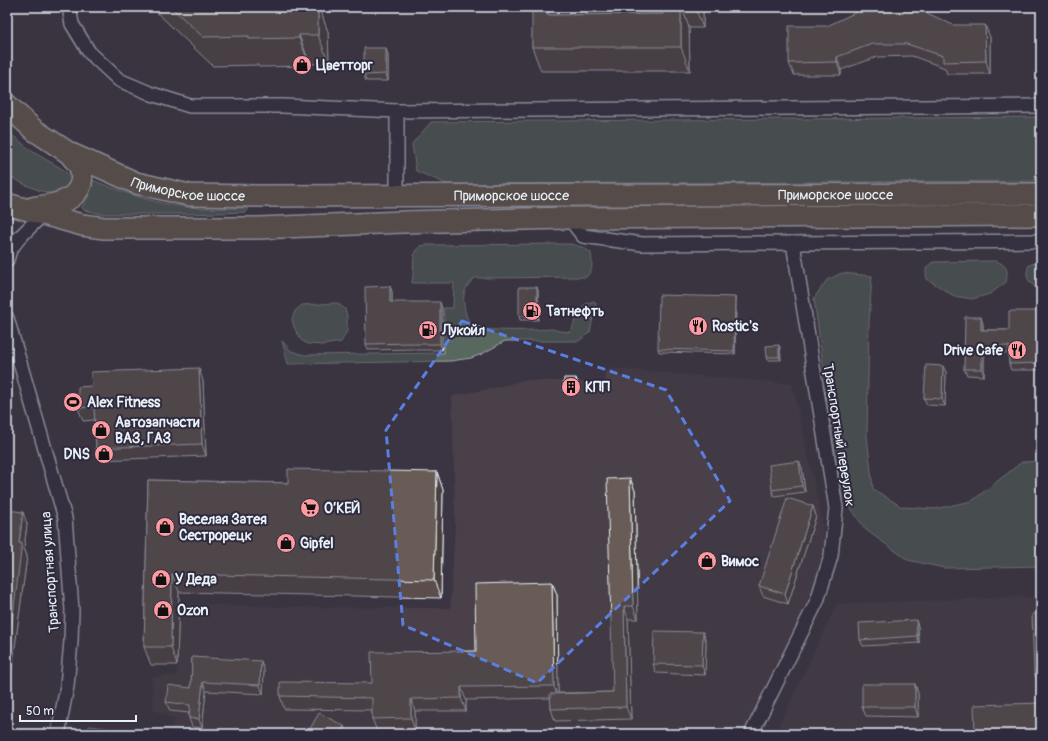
<svg xmlns="http://www.w3.org/2000/svg" width="1048" height="741" font-family="Pangolin,sans-serif">
<rect width="100%" height="100%" fill="#3b3442"/>
<filter id="ink" filterUnits="userSpaceOnUse"><feTurbulence type="fractalNoise" baseFrequency=".025" numOctaves="2"/><feDisplacementMap in="SourceGraphic" scale="8" xChannelSelector="R" yChannelSelector="G"/><feConvolveMatrix kernelMatrix="1 2 1 2 8 2 1 2 1" color-interpolation-filters="sRGB"/></filter>
<g filter="url(#ink)">
<g fill="#494048">
<path d="M611,368L792,384L822,519L825,555L812,598L742,734H168L175,719L154,710L152,677L177,675L180,604L285,607L450,608L455,523L452,396L489,389L517,382L521,380L605,382L606,371Z"/>
<path d="M1041,596V734H775L837,604Z"/>
</g>
<g fill="#59685f" stroke="#a0acac">
<path d="M1041,117V181L447,184L416,171L412,144L431,122Z"/>
<path d="M7,131L33,152L64,170L69,175L71,179L70,187C66,189 60,193 55,193C44,195 17,181 7,175Z"/>
<path d="M93,181H95C125,193 155,204 188,207C206,209 225,208 244,208H247L248,210L246,212L187,214H102L84,210L82,208V207L88,197Z"/>
<path d="M571,244L584,248L591,253C592,263 594,270 586,277L475,278C466,285 462,294 464,305C465,312 467,320 472,325C483,333 536,330 553,329L559,331L571,332C576,319 578,304 594,301L596,303L590,332L579,341H505L482,354L471,358L451,361L288,364L282,341L291,351L304,355L444,353V308H453L454,283H412L413,275L414,255L420,246L427,245Z"/>
<path d="M995,261C1008,265 1008,270 1006,282L990,294L972,299L954,296L927,279C925,270 925,267 933,262Z"/>
<path d="M1041,262V291C1031,284 1023,279 1029,265L1035,263Z"/>
<path d="M842,273L872,276L869,322L867,436L873,489L902,507L935,509L972,501L1022,462L1041,461V566L944,568L908,560L866,530L841,494L814,298L827,280Z"/>
<path d="M337,303L345,309L347,316V331L341,342L322,345L308,344L301,340L294,327L292,319L295,311L302,305Z"/>
<path d="M89,726L160,734H86Z"/>
</g>
<g fill="none" stroke-linecap="round" stroke-linejoin="round">
<defs>
<g id="minor">
<path d="M69,7L72,24L89,52L119,80L152,94L190,106H283L397,111L1041,106"/>
<path d="M397,111V195"/>
<path d="M569,218L583,236L642,244L1041,241"/>
<path d="M7,260L10,250L19,238L43,214"/>
<path d="M7,318L65,518L72,610L71,641L67,686L58,734"/>
<path d="M751,734L817,601L831,556L836,508L793,243"/>
</g>
<g id="trunk">
<path id="s1" d="M7,105L34,130L69,153L136,183L189,195L259,196L1041,194"/>
<path d="M7,204L82,225L104,228H259L403,222L569,218L1041,215"/>
<path d="M32,208C50,205 75,204 81,183C82,178 82,172 80,167C77,162 72,157 69,153"/>
</g>
</defs>
<use href="#minor" stroke="#e8f1f8" stroke-width="16"/>
<use href="#trunk" stroke="#e8f1f8" stroke-width="24"/>
<use href="#minor" stroke="#2f2a3d" stroke-width="13"/>
<use href="#trunk" stroke="#776954" stroke-width="21"/>
</g>
<g fill="#5a4e4b" stroke="#e8f1f8">
<path d="M151,7H319L328,32L329,63L310,64V66L259,67L258,65L213,66Z"/>
<path d="M532,7H548V11L549,15L663,14V7H703V28H689L690,71H541L532,47L533,9Z"/>
<path d="M953,25L990,37V74H947L945,68L912,56L877,57L841,70V75H794L789,63Z"/>
<path d="M388,55V81H366L364,75Z"/>
<path d="M390,286L392,292V302L442,308V350H415V349L368,350L366,344Z"/>
<path d="M538,290V320H520L519,316Z"/>
<path d="M736,300L735,354L659,352L658,349Z"/>
<path d="M1041,311V370H1011L1009,364V353H984V376L967,375L964,369L983,324V330H1009Z"/>
<path d="M780,348L781,360H768L767,357Z"/>
<path d="M946,372L945,406L927,405L924,398Z"/>
<path d="M576,378L577,381V393L565,392L563,389Z"/>
<path d="M203,381L206,456L100,460L96,448L95,420L83,421L78,408Z"/>
<path d="M802,468L805,492L774,496L772,490Z"/>
<path d="M437,472L443,490L441,598L179,592L177,665H151L144,647L148,480L288,483Z"/>
<path d="M630,478L635,491L638,619H628L631,719L555,721L551,709V698L466,700V711H415V731H377L372,719V710L284,709L280,696L372,683L476,651L552,582L557,595L558,693L613,692Z"/>
<path d="M813,506L816,516L788,604L763,596L759,586Z"/>
<path d="M7,510L27,524L24,548L27,556L12,669L7,668Z"/>
<path d="M1041,614V681H1037L1034,672Z"/>
<path d="M918,626L919,643L863,646L860,640Z"/>
<path d="M703,632L706,642L705,675L656,673L653,664Z"/>
<path d="M192,657L264,670L263,694L206,691L202,728L192,727L189,718V713L170,711L166,702L191,688Z"/>
<path d="M915,684L918,694V717L866,716L862,707Z"/>
</g>
<g fill="#4a403d" stroke="#e8f1f8">
<path d="M318,7H319L328,32L329,63L318,35Z"/>
<path d="M681,7H682L689,28L690,71L681,47Z"/>
<path d="M695,7H703V28Z"/>
<path d="M985,25L990,37V74L986,61Z"/>
<path d="M299,35L310,64V66L299,38Z"/>
<path d="M386,48L388,55V81L386,74Z"/>
<path d="M837,57L841,70V75L837,62Z"/>
<path d="M390,286L392,292V308L390,302Z"/>
<path d="M537,287L538,290V320L537,317Z"/>
<path d="M735,297L736,300L735,354L734,351Z"/>
<path d="M440,302L442,308V350L440,344Z"/>
<path d="M981,317L983,324V337L981,330Z"/>
<path d="M779,345L780,348L781,360L779,357Z"/>
<path d="M982,346L984,353V376L982,369Z"/>
<path d="M943,366L946,372L945,406L942,399Z"/>
<path d="M199,368L203,381L206,456L202,444Z"/>
<path d="M576,378L577,381V393L576,389Z"/>
<path d="M799,461L802,468L805,492L802,486Z"/>
<path d="M437,472L443,490L441,598L434,580Z"/>
<path d="M630,478L635,491L638,619L633,606Z"/>
<path d="M813,506L816,516L788,604L785,594Z"/>
<path d="M23,512L27,524L24,548L27,556L12,669L8,656L19,543Z"/>
<path d="M172,574L179,592L177,665L171,647Z"/>
<path d="M552,582L557,595L558,698L554,686Z"/>
<path d="M624,606L628,619L631,719L626,707Z"/>
<path d="M916,620L918,626L919,643L917,636Z"/>
<path d="M703,632L706,642L705,675L702,665Z"/>
<path d="M261,661L264,670L263,694L260,685Z"/>
<path d="M203,682L206,691L202,728L199,719Z"/>
<path d="M915,684L918,694V717L915,707Z"/>
<path d="M461,687L466,700V711L461,698Z"/>
<path d="M411,699L415,711V731L411,718Z"/>
<path d="M344,726L347,734H340Z"/>
</g>
<g fill="#695b57" stroke="#e8f1f8">
<path d="M171,7H318V35H299V38L249,39V36L203,37Z"/>
<path d="M663,7H681V47H532V9H547V15L663,14Z"/>
<path d="M867,7H914L953,25H985L986,61L943,62V56L907,44H872L837,57V62L789,63V26H827Z"/>
<path d="M364,48H386V74L364,75Z"/>
<path d="M390,286V302H440V344H413V343L366,344L365,287Z"/>
<path d="M519,287H537V317L519,316Z"/>
<path d="M659,295L735,297L734,351L658,349Z"/>
<path d="M1009,311H1041V363L1009,364V346H982V369H964L965,317H981V330H1009Z"/>
<path d="M779,345V357H767L766,346Z"/>
<path d="M926,365L943,366L942,399L924,398Z"/>
<path d="M199,368L202,444L96,448L94,407L78,408V387L92,386L91,372Z"/>
<path d="M564,378H576V389H563Z"/>
<path d="M799,461L802,486L772,490L769,465Z"/>
<path d="M288,469L437,472L434,580L172,574L171,647H144L148,480L288,483Z"/>
<path d="M630,478L633,606H624L626,707L551,709L550,694L613,692L607,479Z"/>
<path d="M787,498L813,506L785,594L759,586Z"/>
<path d="M7,510L23,512L19,543H22L8,656H7Z"/>
<path d="M552,582L554,686L461,687V698L411,699V718L372,719V698L280,696V682L372,683L371,652L476,651L475,584Z"/>
<path d="M1032,614H1041V672H1034Z"/>
<path d="M916,620L917,636L860,640L859,623Z"/>
<path d="M654,631L703,632L702,665L653,664Z"/>
<path d="M192,657L261,661L260,685L203,682L199,719L189,718L190,705L166,702L168,685L191,688Z"/>
<rect x="862" y="684" width="53" height="23"/>
<path d="M1041,703V734H975L974,705Z"/>
<path d="M319,713L344,726L340,734H307Z"/>
<path d="M512,732L520,734H511Z"/>
</g>
</g>
<path d="M0 0H1048V741H0ZM462,321L666,390L730,501L537,683L403,625L386,430Z" fill="#3b3442" fill-opacity=".55" fill-rule="evenodd"/>
<path fill="none" stroke="#5a7fe2" stroke-width="3" stroke-dasharray="8 5" stroke-linejoin="round" d="M462,321L666,390L730,501L537,683L403,625L386,430Z"/>
<defs>
<symbol id="shop-disc" viewBox="-11 -11 22 22"><circle r="9.5" fill="#ff9aa2" stroke="#2f2a3d"/><path d="M-5-2.5h2.3a2.7 3.5 0 0 1 5.4 0H5L5.5 6h-11ZM-1.5-2.5h3a1.5 2.3 0 0 0-3 0Z" fill="#111"/></symbol>
<symbol id="fuel-disc" viewBox="-11 -11 22 22"><circle r="9.5" fill="#ff9aa2" stroke="#2f2a3d"/><path d="M-5.5-6h7V0h2V4h1.3V-2.5L3-4.5l.8-.8L6-3V5H2.5V1h-1V6h-7ZM-4.2-4.7v3.2H.2V-4.7Z" fill="#111"/></symbol>
<symbol id="restaurant-disc" viewBox="-11 -11 22 22"><circle r="9.5" fill="#ff9aa2" stroke="#2f2a3d"/><path d="M-5-6h1v4h1v-4h1v4h1v-4h1v5L-1.5 .5V6h-2V.5L-5-1ZM5-6V6H3V1.5H1.5Q1.5-4 5-6Z" fill="#111"/></symbol>
<symbol id="building-disc" viewBox="-11 -11 22 22"><circle r="9.5" fill="#ff9aa2" stroke="#2f2a3d"/><path d="M-4-6H4V6H1V3H-1V6H-4ZM-2.5-4.3h1.7v1.8h-1.7ZM.8-4.3h1.7v1.8H.8ZM-2.5-1h1.7V.8h-1.7ZM.8-1h1.7V.8H.8Z" fill="#111"/></symbol>
<symbol id="stadium-disc" viewBox="-11 -11 22 22"><circle r="9.5" fill="#ff9aa2" stroke="#2f2a3d"/><path d="M0-5a6.5 5 0 1 0 0 10a6.5 5 0 1 0 0-10ZM-3.5-1.8h7v3.6h-7Z" fill="#111"/></symbol>
<symbol id="supermarket-disc" viewBox="-11 -11 22 22"><circle r="9.5" fill="#ff9aa2" stroke="#2f2a3d"/><path d="M-6-5.5h2.5l.6 2H6L4.5 2H-2.5L-4.4-4H-6ZM-1.5 3.2a1.3 1.3 0 1 0 .1 0ZM3 3.2a1.3 1.3 0 1 0 .1 0Z" fill="#111"/></symbol>
</defs>
<g fill-rule="evenodd">
<use href="#shop-disc" x="291" y="54" width="22" height="22"/>
<use href="#fuel-disc" x="521" y="300" width="22" height="22"/>
<use href="#restaurant-disc" x="687" y="315" width="22" height="22"/>
<use href="#fuel-disc" x="417" y="319" width="22" height="22"/>
<use href="#restaurant-disc" x="1006" y="339" width="22" height="22"/>
<use href="#building-disc" x="560" y="376" width="22" height="22"/>
<use href="#stadium-disc" x="62" y="391" width="22" height="22"/>
<use href="#shop-disc" x="90" y="419" width="22" height="22"/>
<use href="#shop-disc" x="93" y="443" width="22" height="22"/>
<use href="#supermarket-disc" x="299" y="497" width="22" height="22"/>
<use href="#shop-disc" x="154" y="516" width="22" height="22"/>
<use href="#shop-disc" x="275" y="532" width="22" height="22"/>
<use href="#shop-disc" x="696" y="550" width="22" height="22"/>
<use href="#shop-disc" x="150" y="568" width="22" height="22"/>
<use href="#shop-disc" x="152" y="599" width="22" height="22"/>
</g>
<g text-anchor="middle" dominant-baseline="central" stroke-width="4" stroke-linejoin="round" paint-order="stroke">
<g font-size="14" font-weight="bold" fill="#e8f1f8" stroke="#2f2a3d" text-anchor="start">
<text x="316" y="65">Цветторг</text>
<text x="546" y="311">Татнефть</text>
<text x="712" y="326">Rostic's</text>
<text x="442" y="330">Лукойл</text>
<text x="1003" y="350" text-anchor="end">Drive Cafe</text>
<text x="585" y="387">КПП</text>
<text x="87" y="402">Alex Fitness</text>
<text x="115" y="422">Автозапчасти<tspan x="115" dy="16">ВАЗ, ГАЗ</tspan></text>
<text x="90" y="454" text-anchor="end">DNS</text>
<text x="324" y="508">О’КЕЙ</text>
<text x="179" y="519">Веселая Затея<tspan x="179" dy="16">Сестрорецк</tspan></text>
<text x="300" y="543">Gipfel</text>
<text x="721" y="561">Вимос</text>
<text x="175" y="579">У Деда</text>
<text x="177" y="610">Ozon</text>
</g>
<g font-size="14" fill="#e8f1f8" stroke="#2f2a3d">
<text stroke="none"><textPath href="#s1" startOffset="205">Приморское шоссе</textPath></text>
<text stroke="none"><textPath href="#s1" startOffset="853">Приморское шоссе</textPath></text>
<text stroke="none"><textPath href="#s1" startOffset="529">Приморское шоссе</textPath></text>
<text transform="translate(839 435) rotate(81)">Транспортный переулок</text>
<text transform="translate(50 572) rotate(-94)">Транспортная улица</text>
</g>
</g>
<rect width="1048" height="741" fill="none" stroke="#2f2a3d" stroke-width="24"/>
<rect x="12" y="12" width="1024" height="717" fill="none" stroke="#e8f1f8" stroke-width="1.5" filter="url(#ink)"/>
<path d="M20 715v6h116v-6" fill="none" stroke="#e8f1f8" stroke-width="2"/>
<text x="26" y="715" font-size="12" fill="#e8f1f8" stroke="#2f2a3d" stroke-width="3" paint-order="stroke">50 m</text>
</svg>
